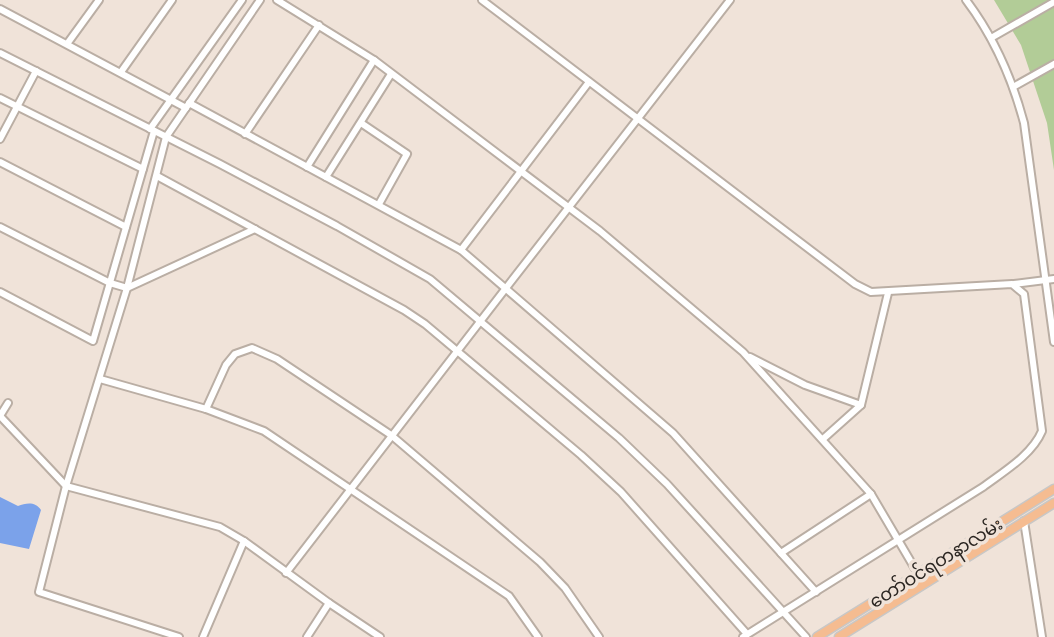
<svg xmlns="http://www.w3.org/2000/svg" width="1054" height="637" font-family="'Libre Baskerville','Noto Sans Myanmar',serif">
<rect width="100%" height="100%" fill="#f0e3d9"/>
<path fill="#b2cc97" d="M994,0H1054V170L1047,123L1021,45Z"/>
<path fill="#7ba2ea" d="M0,497L18,506C26,503 35,501 41,510L29,549L0,543Z"/>
<g fill="none" stroke-linecap="round" stroke-linejoin="round">
<defs>
<g id="minor">
<path d="M277,0L374,60L600,231L743,352L871,494L924,584"/>
<path d="M482,0L855,284L871,292L1012,284L1024,294L1042,431C1032,455 1003,472 983,487L743,637"/>
<path d="M966,0C994,37 1012,78 1024,123L1054,342"/>
<path d="M0,9L186,108"/>
<path d="M991,38L1054,2"/>
<path d="M67,44L99,0"/>
<path d="M0,53L220,164L337,226L430,279L619,438L667,484L806,637"/>
<path d="M121,72L172,0"/>
<path d="M1013,87L1054,64"/>
<path d="M0,98L143,169"/>
<path d="M189,103L461,250L673,433L816,592"/>
<path d="M361,123L407,154L379,204"/>
<path d="M150,129L242,0"/>
<path d="M245,134L319,25"/>
<path d="M0,139L36,71"/>
<path d="M0,162L126,227"/>
<path d="M307,167L374,60"/>
<path d="M157,176L404,310L425,324L581,455L621,492L747,634"/>
<path d="M326,177L391,74"/>
<path d="M0,227L110,283L127,288L255,229"/>
<path d="M461,250L589,82"/>
<path d="M1014,284L1054,279"/>
<path d="M0,292L93,341L154,131"/>
<path d="M750,357L805,385L861,405"/>
<path d="M100,379L206,409L264,431L509,596L538,637"/>
<path d="M206,409L226,365L235,354L252,348L277,359L391,435L540,562L565,588L599,637"/>
<path d="M0,416L66,486L220,527L244,541L329,603L380,637"/>
<path d="M0,416L8,403"/>
<path d="M823,439L861,405L888,293"/>
<path d="M1024,521L1042,637"/>
<path d="M781,553L871,494"/>
<path d="M286,573L506,288L730,0"/>
<path d="M179,637L39,592L66,486L127,288L166,137L260,0"/>
<path d="M203,637L244,541"/>
<path d="M307,637L329,603"/>
</g>
<g id="major">
<path d="M817,637L1054,489"/>
<path d="M839,637L1054,503"/>
</g>
</defs>
<use href="#minor" stroke="#baaea4" stroke-width="10"/>
<use href="#major" stroke="#c8c7c6" stroke-width="11"/>
<use href="#minor" stroke="#fff" stroke-width="6"/>
<use href="#major" stroke="#f5bc91" stroke-width="8"/>
</g>
<g text-anchor="middle" dominant-baseline="central" stroke-width="7" stroke-linejoin="round" paint-order="stroke">
<g font-size="18" fill="#2b2622" stroke="#f0e3d9">
<text transform="translate(936 563) rotate(-32)">တော်ဝင်ရတနာလမ်း</text>
</g>
</g>
</svg>
